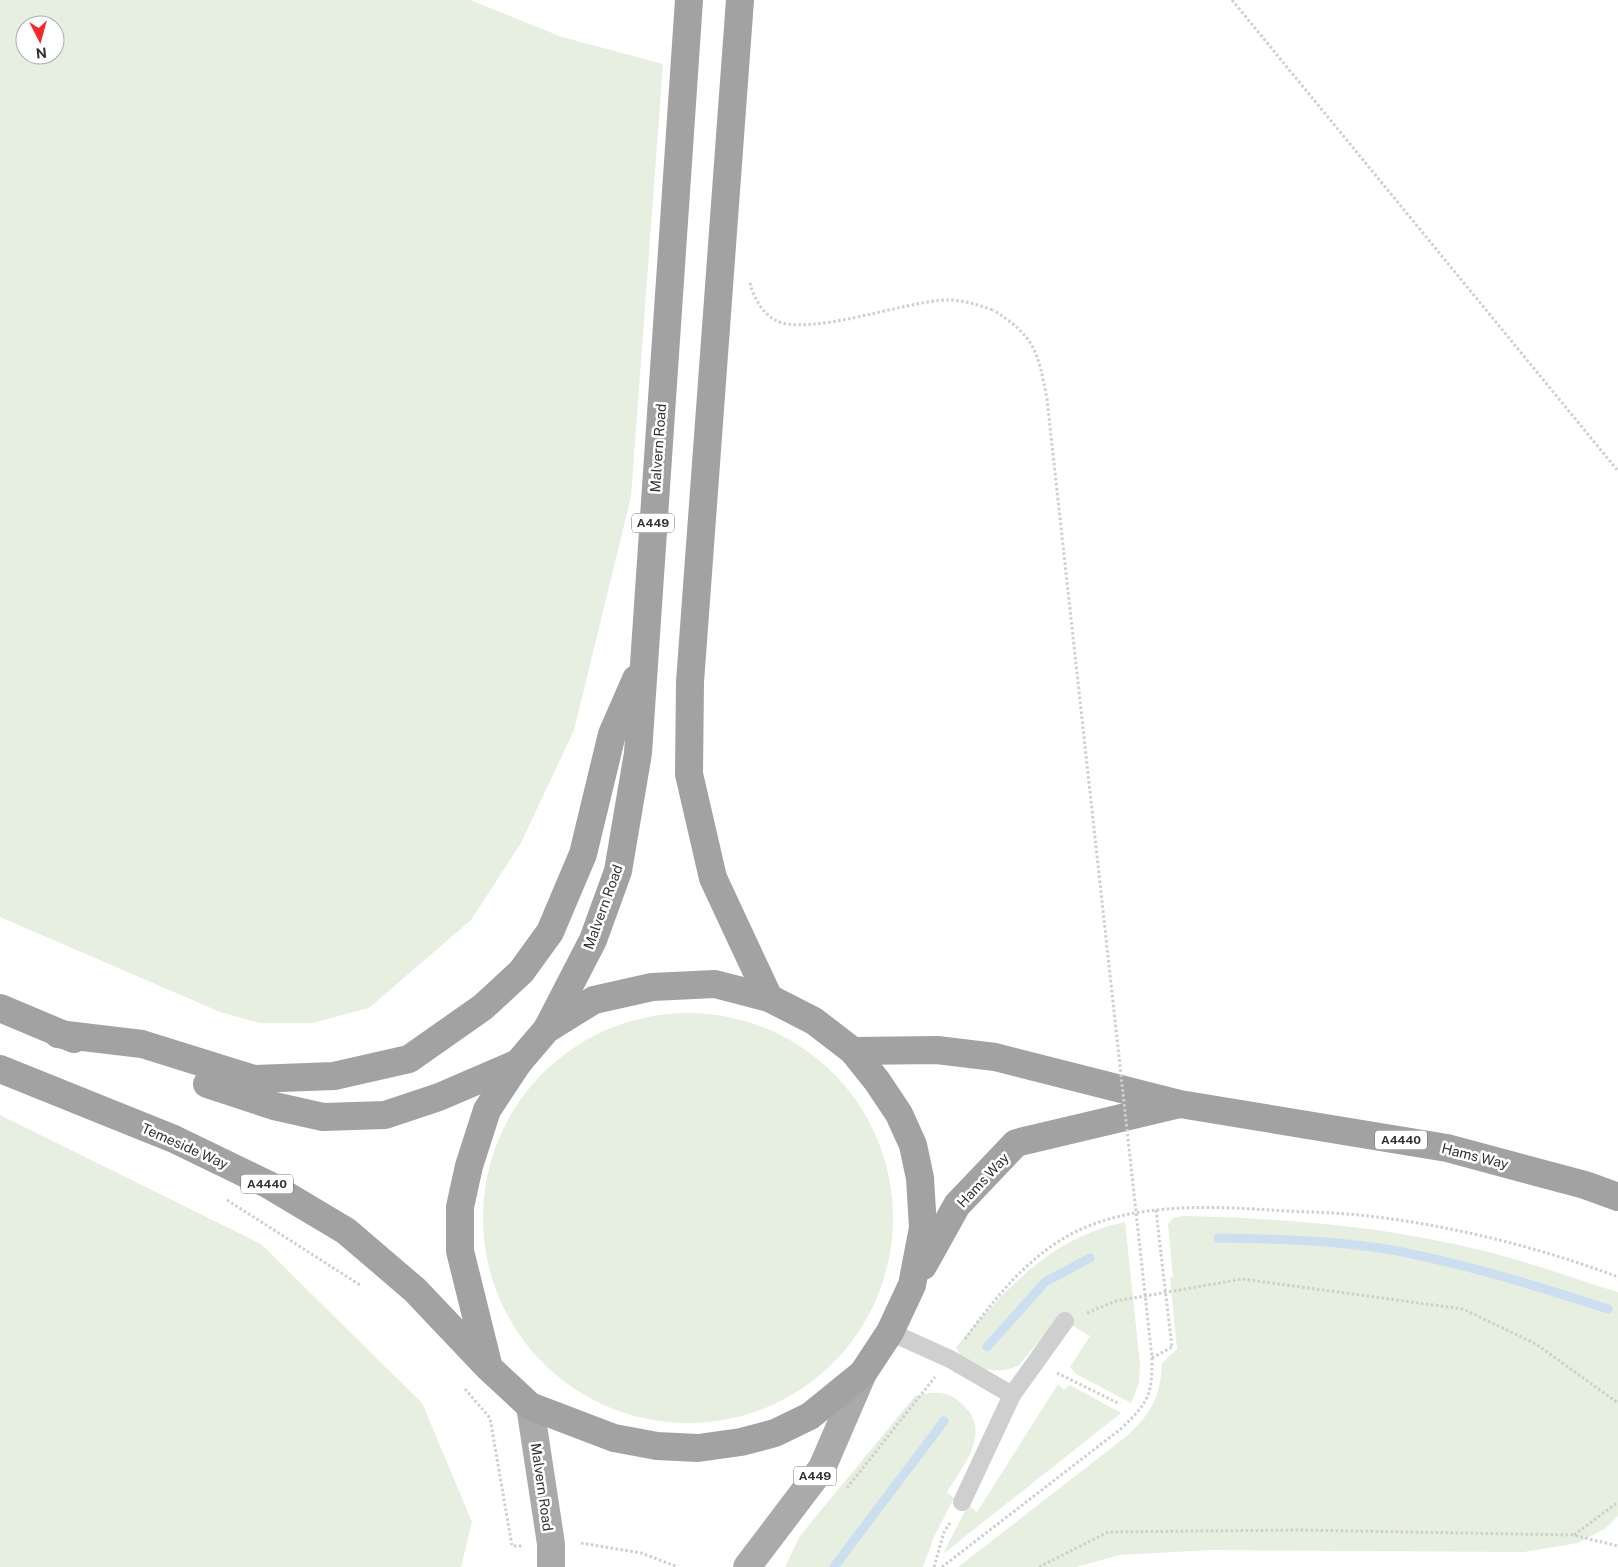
<svg xmlns="http://www.w3.org/2000/svg" width="1618" height="1567" font-family="'Public Sans',sans-serif">
<rect width="100%" height="100%" fill="#fff"/>
<g fill="#e7efe0" fill-rule="evenodd">
<path d="M0,0H470L562,37L663,64L631,497L574,730L521,843L471,920L369,1008L312,1023H260L220,1012L0,917ZM25,25H55V55H25Z"/>
<circle cx="688" cy="1218" r="205"/>
<path d="M0,1115L261,1244L422,1403L472,1522L461,1567H0Z"/>
<path d="M1183,1216C1283,1218 1383,1226 1480,1250C1527,1261 1572,1278 1618,1292V1516L1606,1528L1578,1543L1524,1552L1210,1550L1120,1555L1076,1567H958L1128,1435C1153,1411 1160,1397 1162,1363L1177,1349L1170,1278L1173,1277L1168,1224L1173,1218Z"/>
<path d="M1125,1222L1140,1364L1139,1383L1131,1403L1076,1374L1070,1367L1090,1336L1059,1318L1018,1366C996,1375 966,1371 956,1347C1004,1291 1049,1238 1125,1222Z"/>
<path d="M1058,1384L1064,1390L1070,1385L1121,1413L943,1554L968,1505L977,1512Z"/>
<path d="M930,1393C945,1392 953,1395 964,1406C992,1432 962,1468 947,1492L954,1498L933,1539L923,1567H785L800,1536L915,1396Z"/>
</g>
<g fill="none" stroke-linecap="round" stroke-linejoin="round">
<g stroke="#cbdff0" stroke-width="9">
<path d="M1218,1238C1276,1239 1335,1240 1392,1250C1466,1264 1537,1286 1608,1309"/>
<path d="M987,1347L1045,1282L1090,1258"/>
<path d="M834,1567L944,1421"/>
</g>
<g stroke="#cfcfcf" stroke-width="3" stroke-dasharray="2.5 2.5" stroke-linecap="butt">
<path d="M1232,0L1618,471"/>
<path d="M750,283C753,296 762,313 775,320C807,338 908,300 948,300C964,300 978,305 993,310"/>
<path d="M227,1200L360,1285"/>
<path d="M1156,1210L1161,1254"/>
<path d="M1087,1313L1116,1301L1242,1279L1463,1309L1536,1344L1618,1403"/>
<path d="M965,1339C995,1298 1028,1256 1075,1232C1134,1203 1207,1206 1271,1210C1300,1212 1329,1212 1358,1215C1442,1223 1539,1247 1618,1277"/>
<path d="M1152,1358L1172,1347"/>
<path d="M1057,1373L1120,1404"/>
<path d="M465,1389L490,1418L512,1546H523"/>
<path d="M847,1488L935,1377"/>
<path d="M1574,1535L1618,1502"/>
<path d="M581,1543L641,1553L678,1567"/>
<path d="M934,1567L944,1532L950,1523"/>
<path d="M1039,1567L1108,1532L1300,1530L1573,1535L1618,1546"/>
</g>
<g stroke="#cfcfcf" stroke-width="18">
<path d="M890,1332L950,1359L1012,1395L962,1502"/>
<path d="M1012,1395L1065,1321"/>
</g>
<g stroke="#aaa" stroke-width="28">
<path d="M530,1406L551,1544V1567"/>
<path d="M747,1567L822,1468L863,1373"/>
</g>
<g stroke="#a2a2a2" stroke-width="28">
<path d="M740,0L690,682L689,774L713,878L769,998"/>
<path d="M0,1008L74,1039"/>
<path d="M547,1029L593,940L618,871L638,753L689,0"/>
<path d="M58,1034L142,1044L254,1079L334,1076L409,1059L483,1007L521,972L550,932L583,854L612,734L636,679"/>
<path d="M853,1051L937,1050L995,1057L1180,1104L1447,1148L1585,1185L1618,1197"/>
<path d="M0,1069L174,1139L269,1185L346,1231L415,1290L489,1368L530,1406L614,1438L657,1446L698,1448L741,1442L775,1433L810,1416L863,1373L890,1332L912,1285L923,1228L920,1178L913,1145L899,1114L877,1081L853,1051L814,1021L769,998L715,984L652,987L594,1000L547,1029L518,1063L487,1110L469,1166L460,1207V1251L489,1368"/>
<path d="M207,1084L274,1106L323,1117L385,1115L439,1097L518,1063"/>
<path d="M923,1266L957,1205L1016,1143L1176,1105"/>
</g>
<g stroke="#cfcfcf" stroke-width="3" stroke-dasharray="2.5 2.5" stroke-linecap="butt">
<path d="M1161,1254L1172,1347"/>
<path d="M942,1567L1122,1428C1149,1401 1152,1396 1152,1358L1047,399C1038,352 1035,336 993,310"/>
</g>
</g>
<g text-anchor="middle" dominant-baseline="central" stroke-width="5" stroke-linejoin="round" paint-order="stroke">
<g fill="#fff" stroke="#707070" stroke-width="1">
<rect x="632" y="513.5" width="42" height="19" rx="4"/>
<rect x="1375" y="1130.5" width="52" height="19" rx="4"/>
<rect x="241" y="1174.5" width="52" height="19" rx="4"/>
<rect x="794" y="1466.5" width="42" height="19" rx="4"/>
</g>
<g font-size="12" font-weight="bold" fill="#323232">
<text x="653" y="523">A449</text>
<text x="1401" y="1140">A4440</text>
<text x="267" y="1184">A4440</text>
<text x="815" y="1476">A449</text>
</g>
<g font-size="14" fill="#323232" stroke="#fff">
<text transform="translate(658 448) rotate(-86)">Malvern Road</text>
<text transform="translate(603 907) rotate(-70)">Malvern Road</text>
<text transform="translate(185 1146) rotate(24)">Temeside Way</text>
<text transform="translate(1475 1156) rotate(14)">Hams Way</text>
<text transform="translate(983 1180) rotate(-47)">Hams Way</text>
<text transform="translate(542 1487) rotate(82)">Malvern Road</text>
</g>
</g>
<g transform="translate(40 40) rotate(174)"><circle r="24" fill="#ffffff" stroke="#adadad"/>
<path d="M0-4L9 19L0 12L-9 19Z" fill="#f42929"/>
<text y="-8" font-size="14" font-weight="bold" text-anchor="middle" fill="#323232">N</text>
</g>
</svg>
